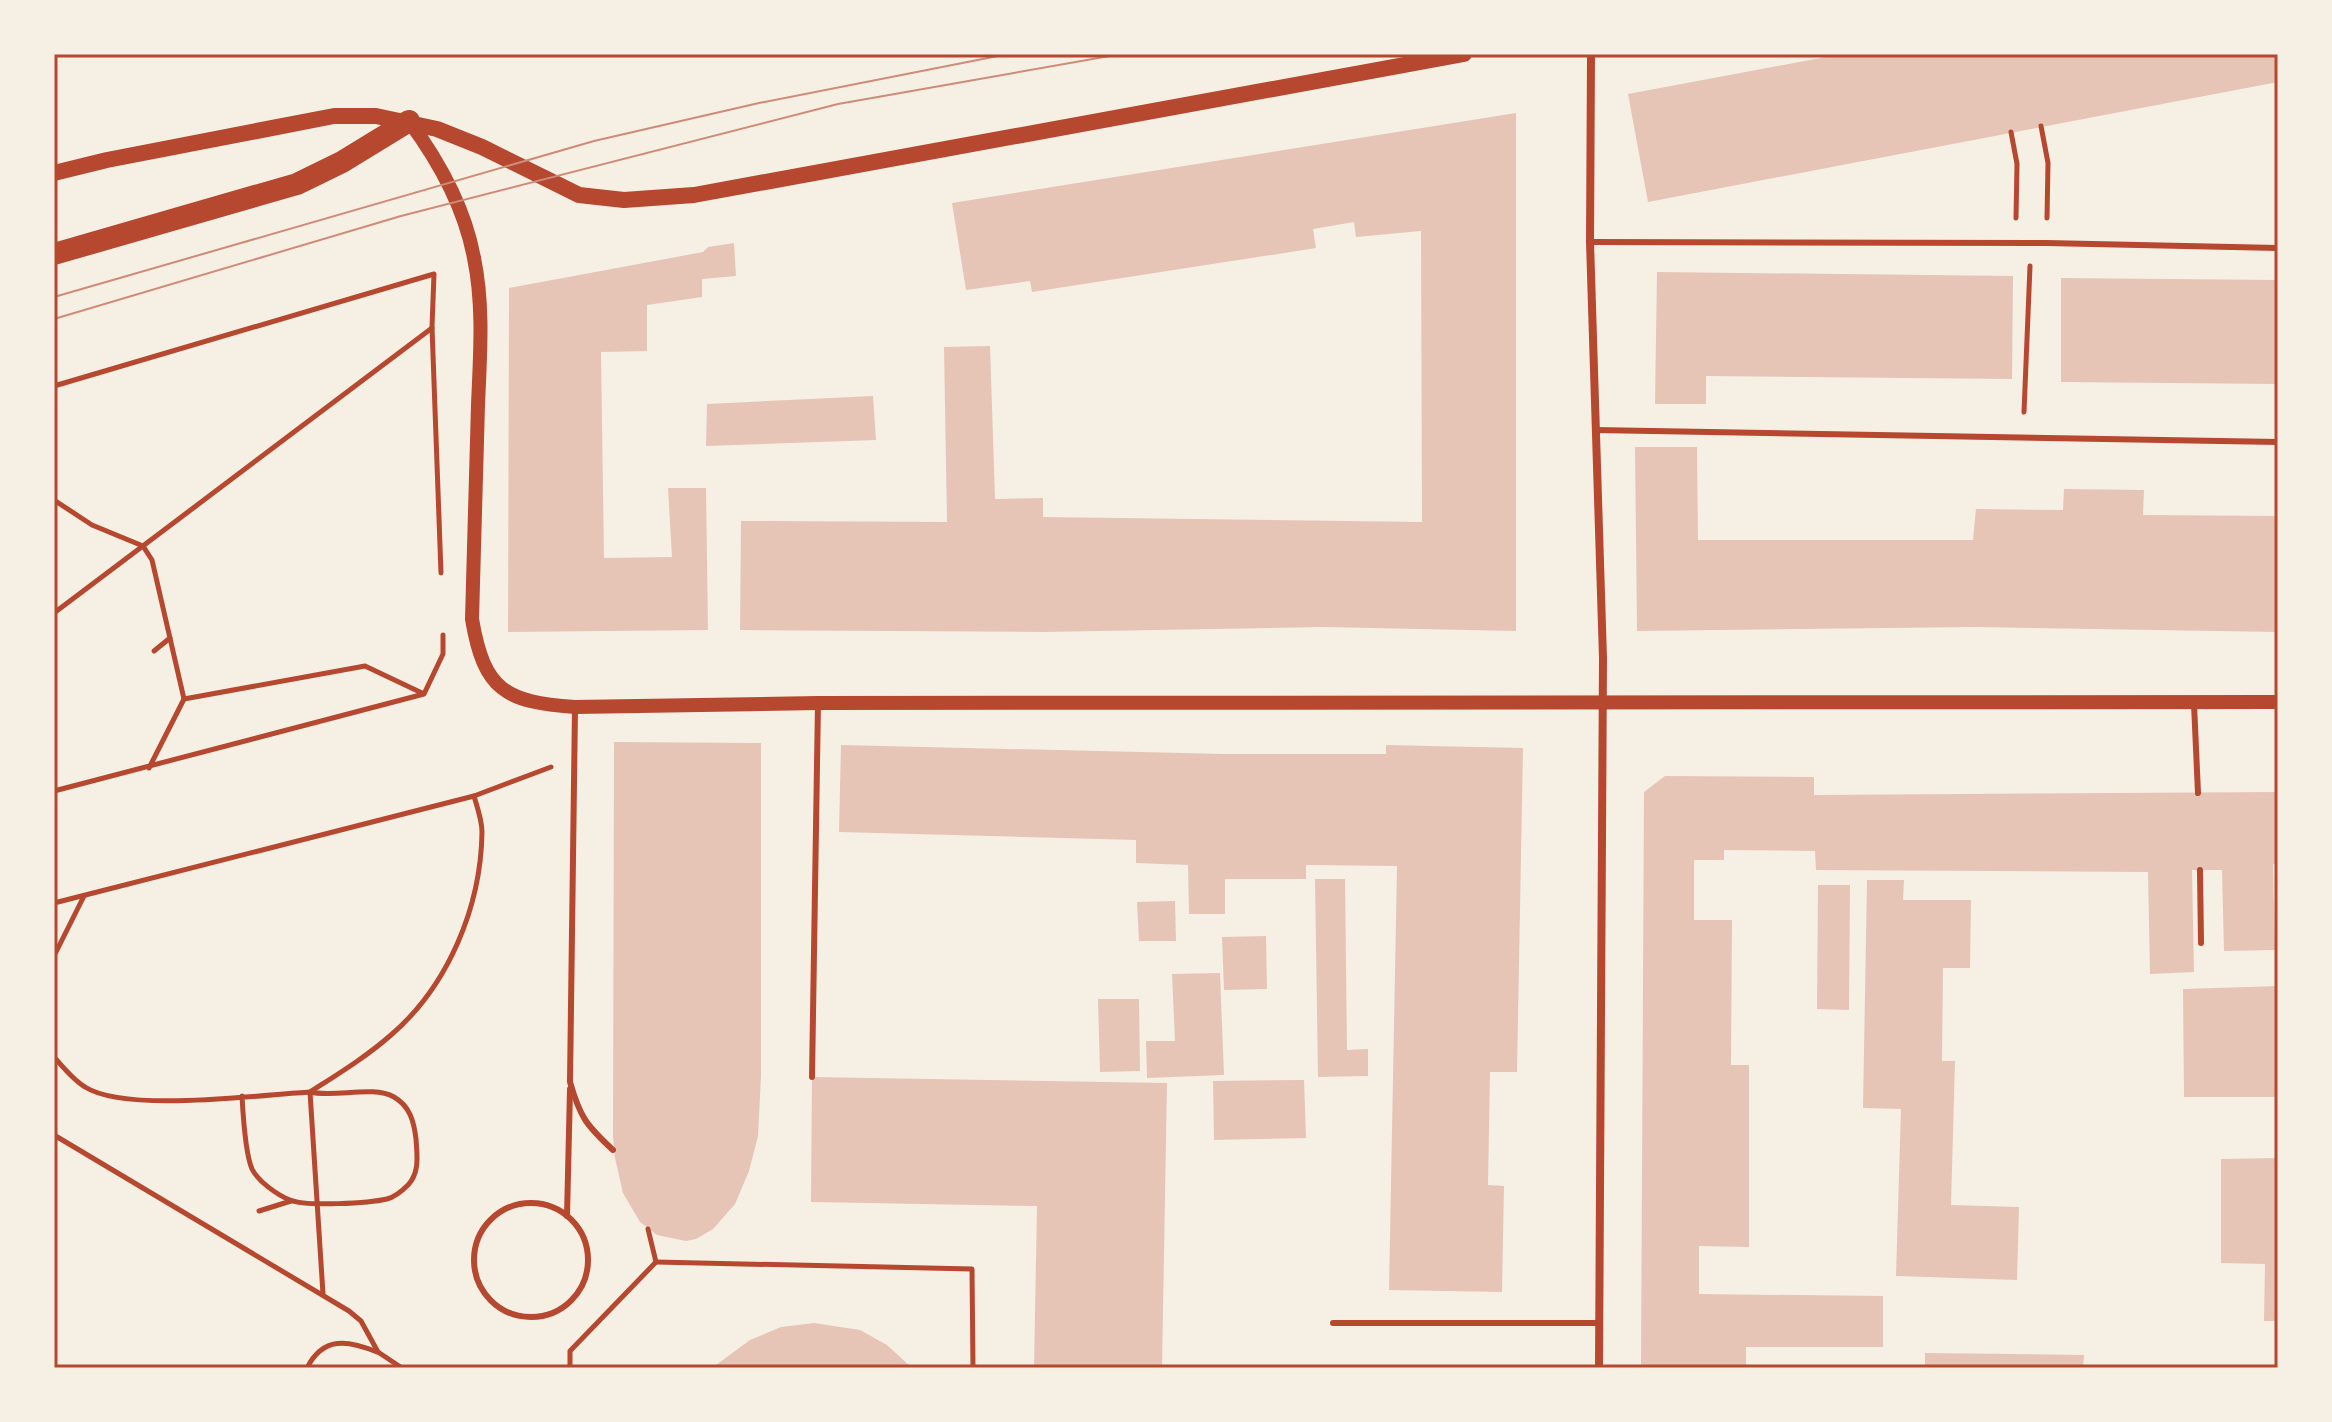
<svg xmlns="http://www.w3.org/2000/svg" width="2332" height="1422" font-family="Barlow,sans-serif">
<rect width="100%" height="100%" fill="#f6efe4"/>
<g fill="#e6c5b7">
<path d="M1842,54H2278V82L1648,202L1628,94Z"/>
<path d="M1516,113V631L1323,627L1043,632L740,630L741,521L947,522L944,347L990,346L995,499L1043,498V517L1422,522L1421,231L1356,237L1354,222L1313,229L1316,248L1032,292L1030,281L966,290L952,203Z"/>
<path d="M734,243L736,276L702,279V297L647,305V351L601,352L604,558L672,557L668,488H706L708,630L508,632L509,288L703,252L708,247Z"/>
<path d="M1657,272L2013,276L2012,379L1706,376V404H1655Z"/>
<path d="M2061,278L2278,280V384L2061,382Z"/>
<path d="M873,396L876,440L706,446L707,404Z"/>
<path d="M1635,447H1697L1698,540H1973L1976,509L2063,510L2064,489L2144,490L2143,515L2278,516V632L1974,627L1637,631Z"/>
<path d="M614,742L761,743V1076L758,1136L749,1171L735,1204L713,1229L696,1239L686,1241L657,1235L640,1222L623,1193L615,1158L613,1136Z"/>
<path d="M841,745L1224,754H1386V745L1523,748L1517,1072H1490L1488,1185L1504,1186L1502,1292L1389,1290L1397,866L1306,865V879H1225V914H1189L1188,865L1136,863V840L839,832Z"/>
<path d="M1665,776L1814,777V795L2278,792V864H2273L2275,950L2224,951L2222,870H2192L2194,972L2150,974L2148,872L1816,870L1815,851L1724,850V860H1694V920H1732L1731,1065H1749V1247L1699,1246V1294L1883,1296V1347H1746V1368H1641L1644,792Z"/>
<path d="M1315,879H1345L1347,1050L1368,1049V1076L1318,1077Z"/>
<path d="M1867,880H1904L1903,900H1971L1970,968H1943L1942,1061H1955L1951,1205L2019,1207L2017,1280L1896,1276L1901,1109L1863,1108Z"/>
<path d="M1818,885H1850L1849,1010L1817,1009Z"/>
<path d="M1175,901L1176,941H1139L1137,902Z"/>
<path d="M1266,936L1267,989L1224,990L1222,937Z"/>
<path d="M1220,973L1224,1075L1147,1078L1146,1041H1175L1172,974Z"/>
<path d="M2278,986V1097H2184L2183,989Z"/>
<path d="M1098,999H1139L1140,1071L1100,1072Z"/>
<path d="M812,1077L1167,1083L1162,1368H1034L1037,1206L811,1202Z"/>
<path d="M1304,1080L1306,1138L1214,1140L1213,1081Z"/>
<path d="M2278,1158V1321H2264L2265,1264L2221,1263V1159Z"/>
<path d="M814,1323L860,1330L887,1345L912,1368H712L750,1340L781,1327Z"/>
<path d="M1925,1353L2084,1355L2083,1368H1925Z"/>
</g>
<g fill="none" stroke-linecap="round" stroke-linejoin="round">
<g stroke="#b5482f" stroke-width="5">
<path d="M2041,126L2048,163L2047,218"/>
<path d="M2011,132L2017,164L2016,218"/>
<path d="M54,386L434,274L432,327L441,573"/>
<path d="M2024,412L2030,266"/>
<path d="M54,500L92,525L143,546L152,560L184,699L149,768"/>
<path d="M54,613L432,328"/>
<path d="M154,651L170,638"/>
<path d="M184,699L365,666L422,693"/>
<path d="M54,791L424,694L443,654V635"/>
<path d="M54,903L474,796L551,767"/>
<path d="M54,956L84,896"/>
<path d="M54,1057C63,1067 73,1080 85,1087C126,1113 258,1095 310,1092C335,1098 373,1085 394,1097C410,1106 414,1122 416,1139C417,1155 420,1172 408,1185C402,1191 395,1197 387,1199C370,1203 306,1207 290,1200C277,1195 258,1181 252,1169C245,1153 243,1114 242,1096"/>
<path d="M54,1135L349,1311L361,1321L378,1352L402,1368"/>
<path d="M259,1211L291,1201"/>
<path d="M656,1262L972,1269L973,1368"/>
<path d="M323,1294L310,1092C338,1074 366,1057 391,1035C448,986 481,907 482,832C482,820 477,807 474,796"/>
<path d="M307,1368C323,1336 348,1340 377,1352"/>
<path d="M570,1368V1351L656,1262L648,1229"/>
</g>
<g stroke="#b5482f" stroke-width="6">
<path d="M1590,242L2046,243L2278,248"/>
<path d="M1595,430L2278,442"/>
<path d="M2194,704L2198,793"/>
<path d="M575,708L570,1082C580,1117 586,1125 613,1150"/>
<path d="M2200,870L2201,943"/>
<path d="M812,1077L818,703"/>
<circle cx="531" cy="1260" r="57"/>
<path d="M567,1216L570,1089"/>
<path d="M1333,1323H1599"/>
</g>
<path stroke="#b5482f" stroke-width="8" d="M1591,54L1590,242L1603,658L1599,1368"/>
<path stroke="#b5482f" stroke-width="14" d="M409,121C438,160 465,209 474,258C484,306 480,356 478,405C476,476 474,548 472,619C484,691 506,702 575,707L818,703L2278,702"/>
<path stroke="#b5482f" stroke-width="16" d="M54,173L107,160L334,116H376L437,129L482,147L579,195L624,200L694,195L1464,54"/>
<path stroke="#b5482f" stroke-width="22" d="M54,254L297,184L342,162L409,121"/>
<g stroke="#cf8b77" stroke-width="2">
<path d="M54,297L594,141L759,103L1008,54"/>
<path d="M54,319L401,216L838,104L1121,54"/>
</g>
</g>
<rect width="2332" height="1422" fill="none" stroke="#f6efe4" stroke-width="112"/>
<rect x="56" y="56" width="2220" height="1310" fill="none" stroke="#b5482f" stroke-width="3"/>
</svg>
